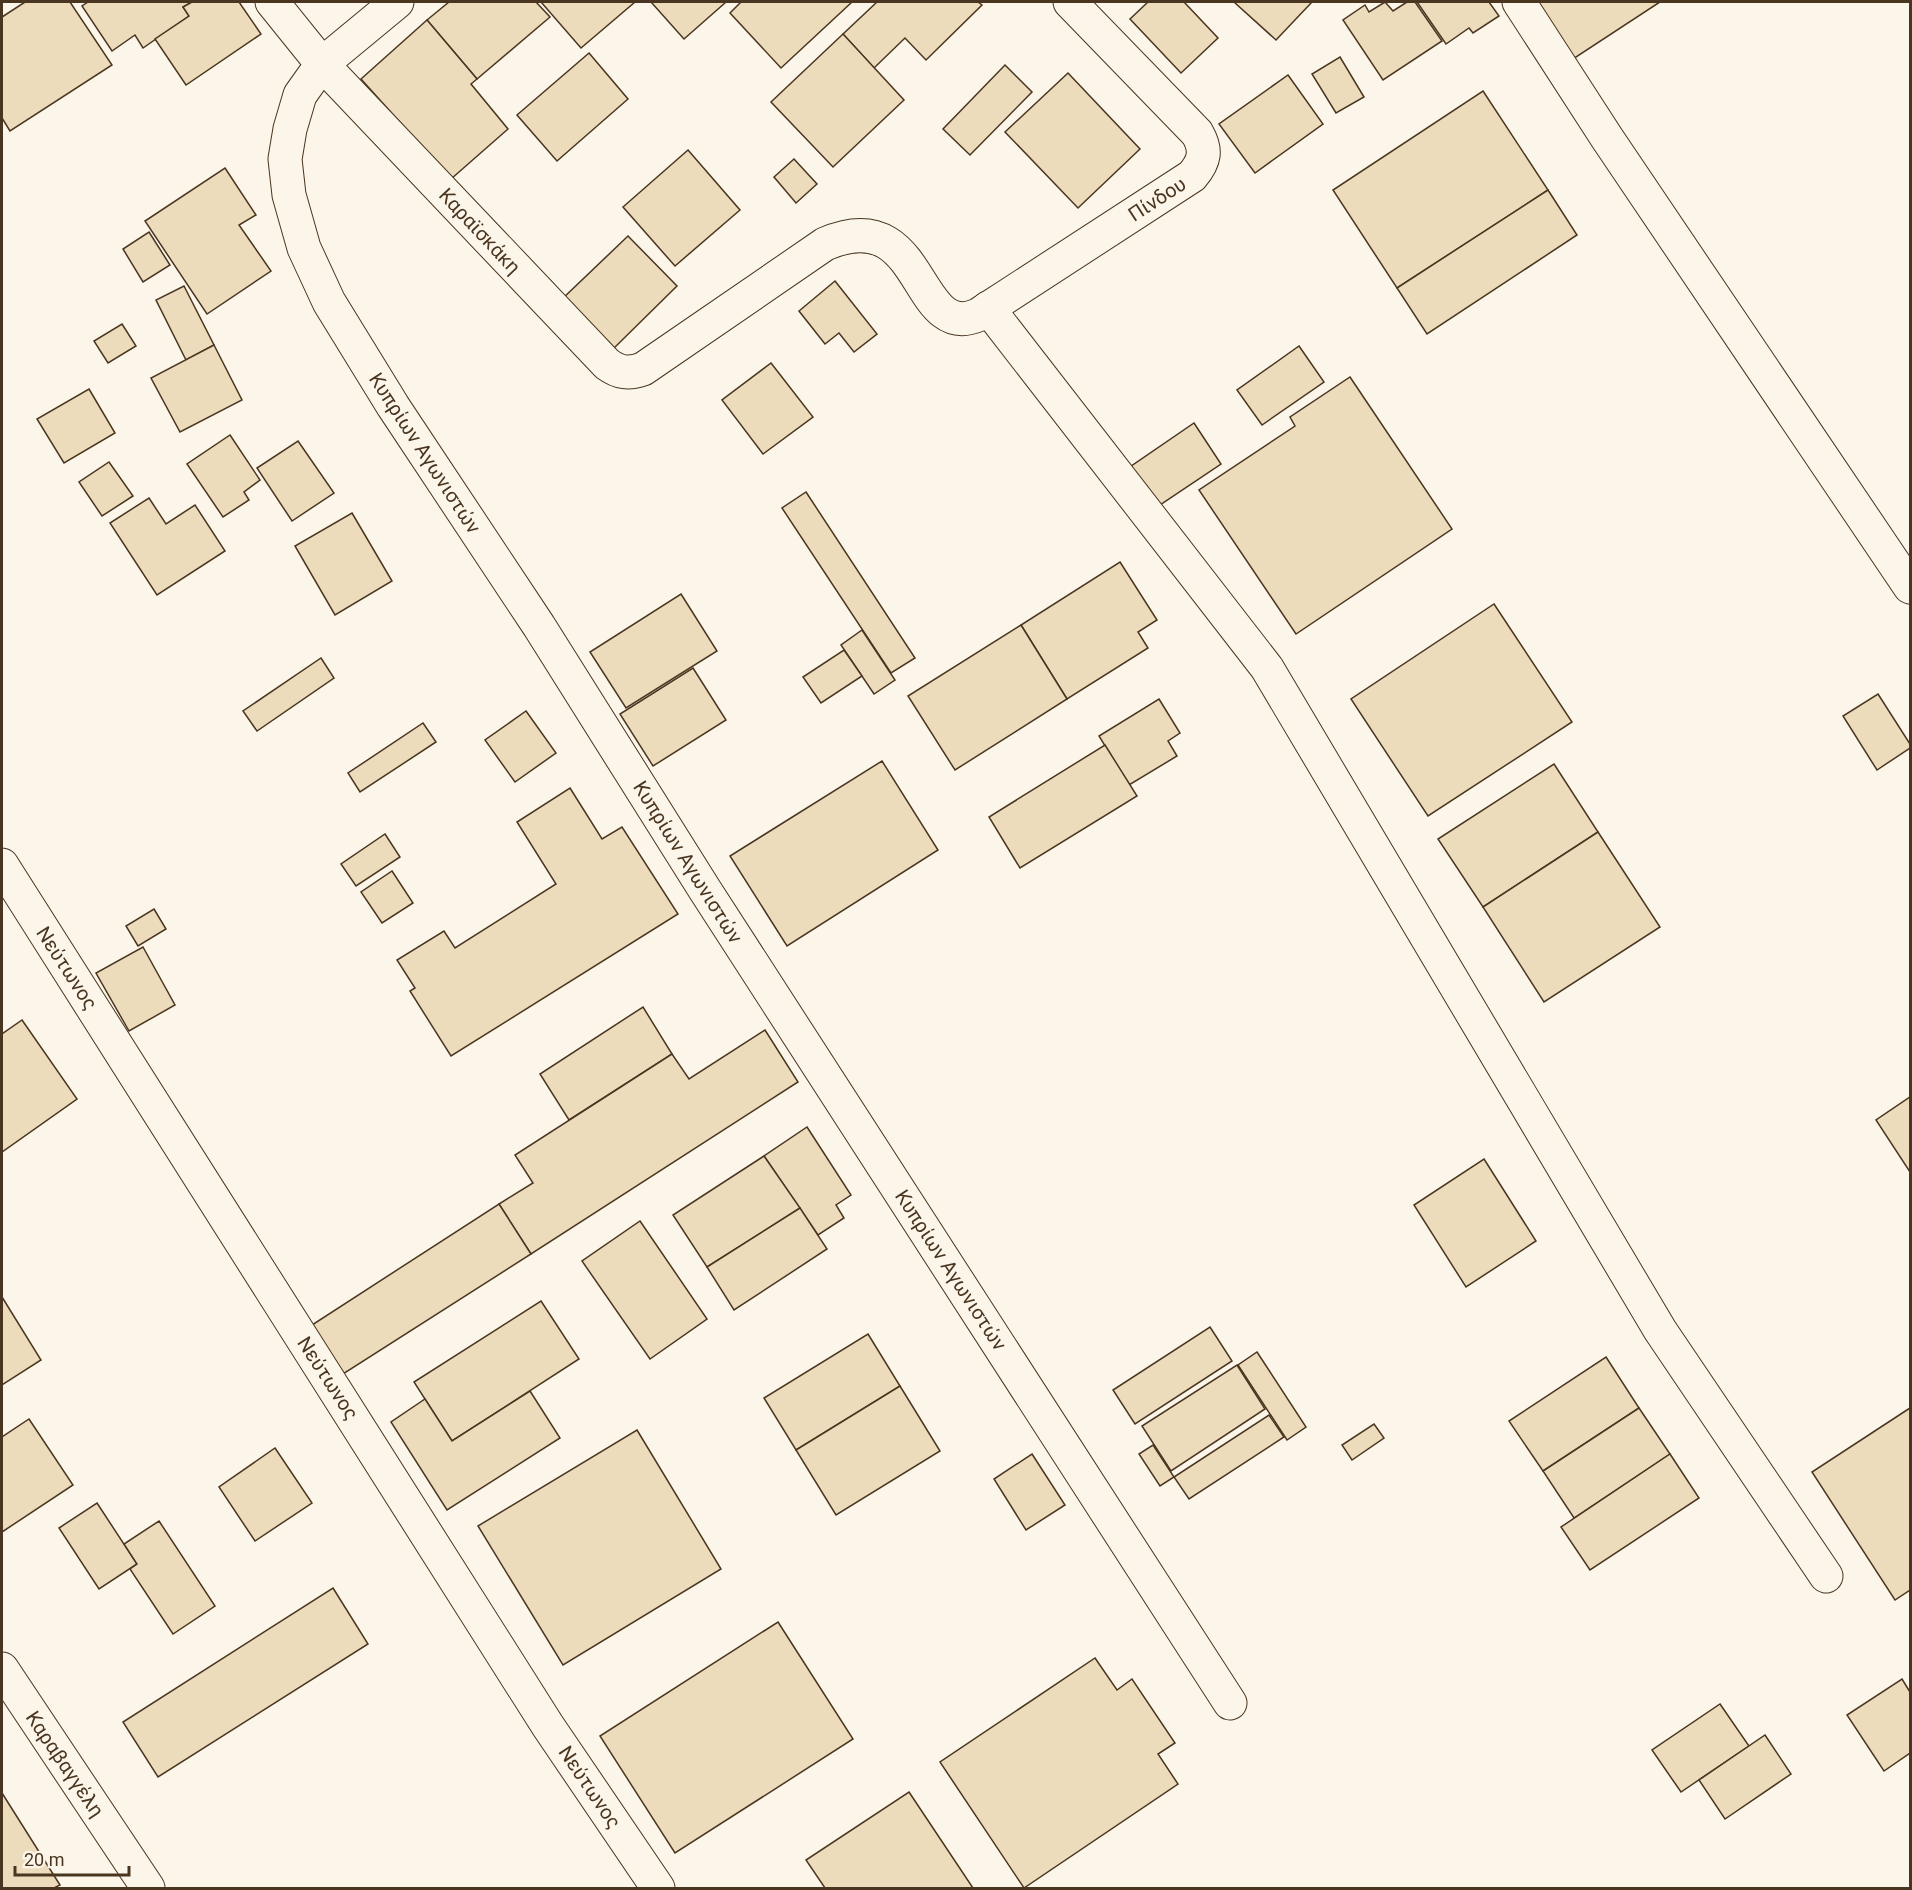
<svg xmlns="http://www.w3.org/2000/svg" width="1912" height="1890" font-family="Roboto,sans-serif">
<rect width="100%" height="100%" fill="#fbf6e9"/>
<g fill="#ecdcbc" stroke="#4a3520" stroke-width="1.5">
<path d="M25,2H70L112,65L10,131L2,118V17Z"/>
<path d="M88,2H192L183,7L189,16L143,48L135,35L112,51L82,6Z"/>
<path d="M192,2H239L261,34L186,85L155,39L189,16L183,7Z"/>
<path d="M449,2H536L550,17L477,79L427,20Z"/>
<path d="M541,2H635L581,48Z"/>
<path d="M651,2H726L684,39Z"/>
<path d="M741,2H852L781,68L730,13Z"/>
<path d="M877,2H978L982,5L926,60L905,38L874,68L843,34Z"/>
<path d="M1148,2H1184L1218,38L1181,73L1130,19Z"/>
<path d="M1234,2H1312L1276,40Z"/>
<path d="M1385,2L1393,11L1407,2H1415L1442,41L1383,80L1343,20L1365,5L1369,12Z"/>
<path d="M1417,2H1489L1499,16L1473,33L1469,28L1446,44Z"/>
<path d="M1531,2H1660L1570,61Z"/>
<path d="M427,20L477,79L471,84L508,129L451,179L361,79Z"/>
<path d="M843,34L904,100L833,167L771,102Z"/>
<path d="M589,53L628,99L557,161L517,115Z"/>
<path d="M1340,57L1364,97L1336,113L1312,74Z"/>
<path d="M1005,65L1032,92L970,155L943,129Z"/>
<path d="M1068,73L1140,149L1078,208L1005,132Z"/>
<path d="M1288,75L1323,124L1255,173L1219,124Z"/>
<path d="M1483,91L1548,190L1397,288L1333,190Z"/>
<path d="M688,150L740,210L675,266L623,207Z"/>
<path d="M794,159L817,184L796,203L774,177Z"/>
<path d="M225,168L256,215L239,225L271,271L207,314L145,221Z"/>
<path d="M1548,190L1577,235L1427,334L1397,288Z"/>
<path d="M149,232L170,265L143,282L123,249Z"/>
<path d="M628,236L677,286L610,352L560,301Z"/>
<path d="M835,281L877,334L854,352L839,333L825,344L799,311Z"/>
<path d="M184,286L214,345L186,360L156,300Z"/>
<path d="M122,324L136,346L108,363L94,341Z"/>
<path d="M214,345L242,400L180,432L151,378Z"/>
<path d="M1299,346L1324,382L1262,425L1237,390Z"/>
<path d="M771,363L813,417L763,454L722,400Z"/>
<path d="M1350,377L1452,529L1296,634L1199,490L1295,426L1290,417Z"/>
<path d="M89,389L115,433L64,463L37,419Z"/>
<path d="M1194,423L1221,464L1151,511L1124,471Z"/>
<path d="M230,435L260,480L244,492L249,500L223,517L187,464Z"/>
<path d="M298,441L334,493L292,521L257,468Z"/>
<path d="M109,462L133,496L102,516L79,482Z"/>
<path d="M806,492L915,658L891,673L782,508Z"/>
<path d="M149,498L166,524L195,505L225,551L157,595L110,523Z"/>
<path d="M352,513L392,581L335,615L295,546Z"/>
<path d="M1120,562L1157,620L1138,632L1148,648L1067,699L1021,625Z"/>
<path d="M681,594L717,651L626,708L590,652Z"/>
<path d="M1494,604L1572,722L1428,816L1351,699Z"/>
<path d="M1021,625L1067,699L955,770L908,696Z"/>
<path d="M862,630L895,680L874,694L841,645Z"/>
<path d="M844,650L862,676L821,703L803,677Z"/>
<path d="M321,658L334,678L257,731L243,711Z"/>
<path d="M693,668L726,720L653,766L620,714Z"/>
<path d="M1878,694L1910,744V748L1877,770L1843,716Z"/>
<path d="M1159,699L1180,733L1168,741L1177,756L1129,785L1099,736Z"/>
<path d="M526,711L556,753L515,782L485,740Z"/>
<path d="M423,723L436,742L360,792L348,773Z"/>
<path d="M1105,745L1137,796L1020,868L989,817Z"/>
<path d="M882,761L938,850L787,946L730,856Z"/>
<path d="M1554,764L1598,832L1483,907L1438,839Z"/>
<path d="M570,788L602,839L622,827L678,914L451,1056L410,991L415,988L397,960L444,931L455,948L556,884L517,822Z"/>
<path d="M1598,832L1660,927L1544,1002L1483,907Z"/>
<path d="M385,834L400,857L356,886L341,864Z"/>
<path d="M392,871L413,903L382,923L361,892Z"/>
<path d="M154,909L166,929L138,946L126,926Z"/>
<path d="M143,947L175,1005L129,1031L96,973Z"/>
<path d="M643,1007L672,1054L569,1120L540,1074Z"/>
<path d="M22,1020L77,1099L2,1152V1034Z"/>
<path d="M765,1030L798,1082L531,1254L499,1204L533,1183L515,1155L672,1054L689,1079Z"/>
<path d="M1910,1097V1172L1876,1120Z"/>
<path d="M807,1127L851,1195L836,1205L844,1218L818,1235L764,1156Z"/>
<path d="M764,1156L800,1208L707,1267L673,1215Z"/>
<path d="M1484,1159L1536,1241L1466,1287L1414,1205Z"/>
<path d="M499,1204L531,1254L343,1374L312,1325Z"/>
<path d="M800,1208L827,1249L734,1310L707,1267Z"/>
<path d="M640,1221L707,1319L650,1359L582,1261Z"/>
<path d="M2,1297L41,1360L2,1385Z"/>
<path d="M541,1301L579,1359L452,1441L414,1382Z"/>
<path d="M1210,1327L1232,1361L1135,1424L1113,1390Z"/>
<path d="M868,1334L900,1386L796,1450L764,1398Z"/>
<path d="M1257,1352L1306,1427L1287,1440L1238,1365Z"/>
<path d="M1606,1357L1639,1408L1543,1471L1509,1421Z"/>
<path d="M1237,1365L1265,1409L1171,1471L1142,1426Z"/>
<path d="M900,1386L940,1451L836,1515L796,1450Z"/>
<path d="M530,1391L560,1438L447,1510L391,1422L425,1399L452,1441Z"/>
<path d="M1639,1408L1670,1454L1574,1518L1543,1471Z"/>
<path d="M1910,1408V1590L1895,1600L1812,1472Z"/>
<path d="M1269,1415L1284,1437L1189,1499L1174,1477Z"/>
<path d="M29,1419L73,1485L2,1532V1437Z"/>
<path d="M1374,1424L1384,1438L1352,1460L1342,1445Z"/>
<path d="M637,1430L721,1569L563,1665L478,1526Z"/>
<path d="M1153,1445L1174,1477L1160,1486L1139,1454Z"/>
<path d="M275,1448L312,1503L255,1541L219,1487Z"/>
<path d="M1032,1454L1065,1505L1026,1530L994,1479Z"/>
<path d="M1670,1454L1699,1498L1590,1570L1561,1527Z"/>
<path d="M97,1503L137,1564L99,1589L59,1528Z"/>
<path d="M159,1521L215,1606L173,1634L130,1569L137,1564L124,1544Z"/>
<path d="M333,1588L368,1644L158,1777L123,1722Z"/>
<path d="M778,1622L853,1739L675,1853L600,1736Z"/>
<path d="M1095,1658L1117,1690L1132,1679L1175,1743L1158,1754L1178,1784L1024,1888L940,1762Z"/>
<path d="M1902,1679L1910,1692V1753L1884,1771L1847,1715Z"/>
<path d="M1720,1704L1749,1746L1681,1792L1652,1750Z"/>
<path d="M1765,1735L1791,1774L1725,1819L1699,1780Z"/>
<path d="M909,1792L973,1888H825L806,1860Z"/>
<path d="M2,1793L60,1885L54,1888H2Z"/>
</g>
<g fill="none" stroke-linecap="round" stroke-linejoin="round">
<defs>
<g id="minor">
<path d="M272,2L322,64L300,95L290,129L285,159L289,195L304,248L329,302L393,406L539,626L705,890L1230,1703"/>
<path d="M397,2L322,64L607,364C619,373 629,374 643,369L825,244C927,200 912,343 978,315L1192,176C1205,161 1207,150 1197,133L1070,2"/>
<path d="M1519,2L1607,138L1910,587"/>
<path d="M988,308L1267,668L1660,1330L1826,1576"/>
<path d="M2,865L548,1726L658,1888"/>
<path d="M2,1669L148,1888"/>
</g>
</defs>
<use href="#minor" stroke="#4a3520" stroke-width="35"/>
<use href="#minor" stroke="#fbf6e9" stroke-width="33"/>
</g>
<g text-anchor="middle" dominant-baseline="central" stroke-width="4.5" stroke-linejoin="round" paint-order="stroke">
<g font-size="20" fill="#4a3520" stroke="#fbf6e9">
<text transform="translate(1157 199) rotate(-33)">Πίνδου</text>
<text transform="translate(480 231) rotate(47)">Καραϊσκάκη</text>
<text transform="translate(425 453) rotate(57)">Κυπρίων Αγωνιστών</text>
<text transform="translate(688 862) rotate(58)">Κυπρίων Αγωνιστών</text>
<text transform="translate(67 968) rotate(57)">Νεύτωνος</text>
<text transform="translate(951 1270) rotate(57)">Κυπρίων Αγωνιστών</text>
<text transform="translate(328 1378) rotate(57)">Νεύτωνος</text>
<text transform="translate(65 1764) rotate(56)">Καραβαγγέλη</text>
<text transform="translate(590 1787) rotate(56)">Νεύτωνος</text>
</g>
</g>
<rect width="1912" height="1890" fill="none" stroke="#4a3520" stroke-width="6"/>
<path d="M15 1866v9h114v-9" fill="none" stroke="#4a3520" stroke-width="3"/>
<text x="24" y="1866" font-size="18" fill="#4a3520" stroke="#fbf6e9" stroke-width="4.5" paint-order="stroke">20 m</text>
</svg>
